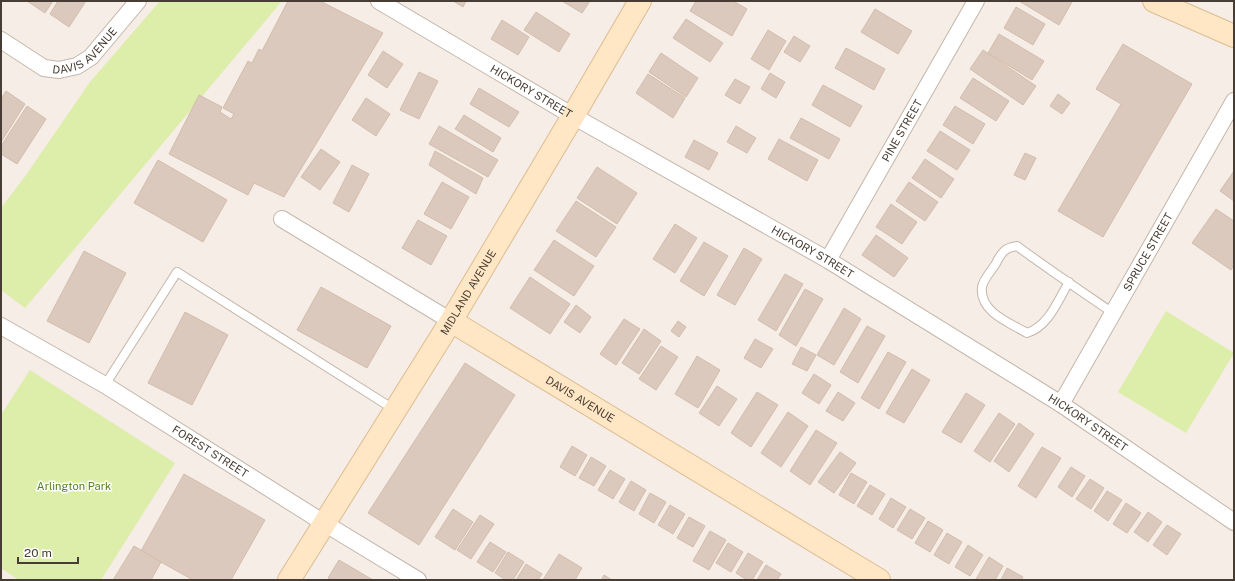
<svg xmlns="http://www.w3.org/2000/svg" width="1235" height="581" font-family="'Public Sans',sans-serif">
<rect width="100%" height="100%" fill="#f5ede6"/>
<g fill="#dceea9">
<path d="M160,1H282L25,308L1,290V208L26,175L90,82Z"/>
<path d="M1166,311L1234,353L1186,433L1118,392Z"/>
<path d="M30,370L175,463L101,580H19L1,568V415Z"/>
</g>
<g fill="#dbc9bd" stroke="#d3bdac">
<path d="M27,1H53L45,13Z"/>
<path d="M58,1H86L69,27L50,14Z"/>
<path d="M288,1H320L383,33L284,197L254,183L248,195L169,154L199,95L222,107L220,112L231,119L234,114L223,108L248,61L252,63L259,49L262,51Z"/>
<path d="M453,1H466L463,7Z"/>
<path d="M562,1H590L582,13Z"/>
<path d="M696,1H733L747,9L732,36L690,11Z"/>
<path d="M1019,1H1071L1072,2L1059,25Z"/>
<path d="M1016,7L1045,24L1033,45L1004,28Z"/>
<path d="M875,9L912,31L898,54L861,32Z"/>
<path d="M536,12L570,34L559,52L524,30Z"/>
<path d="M686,19L723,43L710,62L673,38Z"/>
<path d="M502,20L529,37L518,55L491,39Z"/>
<path d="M768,30L786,41L769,70L751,59Z"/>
<path d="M999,34L1044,61L1032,80L988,53Z"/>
<path d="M794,36L810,46L800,62L784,52Z"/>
<path d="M1123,44L1192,84L1103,237L1058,211L1121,104L1096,89Z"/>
<path d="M846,48L885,69L874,90L835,68Z"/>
<path d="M983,50L1036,86L1023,105L970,69Z"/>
<path d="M383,51L403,64L387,88L368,75Z"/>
<path d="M661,53L698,78L686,97L649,72Z"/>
<path d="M419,72L438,81L419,119L400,110Z"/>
<path d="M770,73L785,82L776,98L761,89Z"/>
<path d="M648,74L685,98L673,118L636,93Z"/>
<path d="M973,78L1009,101L996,121L960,98Z"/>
<path d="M735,79L750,87L740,104L725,95Z"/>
<path d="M823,85L862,106L850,127L812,105Z"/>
<path d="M479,88L519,112L509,127L470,104Z"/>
<path d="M6,91L25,104L1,142V99Z"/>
<path d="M1058,94L1070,103L1062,114L1050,106Z"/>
<path d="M366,98L390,114L376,136L352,120Z"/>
<path d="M27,106L46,119L17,164L1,154V146Z"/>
<path d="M955,106L985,124L973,144L943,125Z"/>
<path d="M464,115L501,138L493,152L455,129Z"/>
<path d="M801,118L840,139L829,159L790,138Z"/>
<path d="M439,126L498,160L488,177L429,144Z"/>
<path d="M736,126L756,138L747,153L727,142Z"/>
<path d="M940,131L970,150L957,170L927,151Z"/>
<path d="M779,139L818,160L807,181L768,159Z"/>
<path d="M694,140L718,153L709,170L685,157Z"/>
<path d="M321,149L340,162L320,190L301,177Z"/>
<path d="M435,151L483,178L476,194L429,165Z"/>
<path d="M1025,153L1036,158L1025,180L1014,175Z"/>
<path d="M925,159L954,179L941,198L912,178Z"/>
<path d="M158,160L227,200L203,242L134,203Z"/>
<path d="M352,165L369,174L349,212L333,203Z"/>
<path d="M597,167L637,193L617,224L577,198Z"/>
<path d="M1234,171V201L1220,191Z"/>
<path d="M442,182L469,197L451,229L424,214Z"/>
<path d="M909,182L938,202L925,221L896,201Z"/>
<path d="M576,201L616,227L596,257L556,231Z"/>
<path d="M891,204L917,222L902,244L876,227Z"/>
<path d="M1216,209L1234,221V265L1231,270L1192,243Z"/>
<path d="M418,220L447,236L431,265L402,248Z"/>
<path d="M675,224L697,238L675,273L653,259Z"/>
<path d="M876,235L908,258L894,277L862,255Z"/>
<path d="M554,240L594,266L574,296L534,270Z"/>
<path d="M704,242L728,256L704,296L680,281Z"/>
<path d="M744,248L762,259L735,305L717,295Z"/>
<path d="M84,251L126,273L89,343L47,321Z"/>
<path d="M785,274L803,284L776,331L758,320Z"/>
<path d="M530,277L570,304L550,334L510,308Z"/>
<path d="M321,287L391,326L367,368L297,330Z"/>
<path d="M805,289L823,299L796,346L779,335Z"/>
<path d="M576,305L591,317L580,333L564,322Z"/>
<path d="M844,308L861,319L834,365L817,355Z"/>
<path d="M185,312L228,335L192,405L148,383Z"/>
<path d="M624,319L640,329L616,365L600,354Z"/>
<path d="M678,321L686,327L679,337L671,331Z"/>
<path d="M867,326L885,336L858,383L840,372Z"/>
<path d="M644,329L661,341L639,374L622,363Z"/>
<path d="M755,339L773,349L761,368L744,358Z"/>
<path d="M661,346L678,357L656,390L639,379Z"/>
<path d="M801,347L816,355L807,371L792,364Z"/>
<path d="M888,352L906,362L879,409L861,398Z"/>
<path d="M697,356L720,370L698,408L675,394Z"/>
<path d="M465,363L515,395L419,545L368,513Z"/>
<path d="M912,369L930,380L904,423L886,413Z"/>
<path d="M814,374L831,385L819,404L802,393Z"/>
<path d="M717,386L737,399L719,426L699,413Z"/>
<path d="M757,392L778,405L751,447L731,433Z"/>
<path d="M838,392L855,403L843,421L826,411Z"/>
<path d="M966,393L985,405L961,443L942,432Z"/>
<path d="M788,412L808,426L781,467L761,453Z"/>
<path d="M999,413L1015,424L990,462L974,451Z"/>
<path d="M1019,423L1034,434L1009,472L994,461Z"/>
<path d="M816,430L837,443L810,485L790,471Z"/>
<path d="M572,446L587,455L575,476L560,467Z"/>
<path d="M1042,447L1061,458L1036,498L1018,486Z"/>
<path d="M840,452L856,463L834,493L818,482Z"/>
<path d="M591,457L606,466L594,486L579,478Z"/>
<path d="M1071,467L1085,476L1072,497L1058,487Z"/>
<path d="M610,470L625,479L613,499L598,490Z"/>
<path d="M851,473L867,482L854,504L839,495Z"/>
<path d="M184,474L265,520L231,580H193L141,551Z"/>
<path d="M1090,479L1104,488L1091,509L1076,499Z"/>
<path d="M631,481L646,490L634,511L619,502Z"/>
<path d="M870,485L885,494L872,515L857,506Z"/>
<path d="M1107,491L1122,500L1108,521L1094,511Z"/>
<path d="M650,493L666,502L654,523L639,514Z"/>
<path d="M891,498L906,507L893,528L879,519Z"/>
<path d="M1126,503L1141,513L1127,533L1113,524Z"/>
<path d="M670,505L685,514L673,534L658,525Z"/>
<path d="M453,509L473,522L455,550L435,537Z"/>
<path d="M910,509L925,518L912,539L897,530Z"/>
<path d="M1148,512L1162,522L1148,542L1134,532Z"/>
<path d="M480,515L494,524L471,559L457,550Z"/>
<path d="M689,517L705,526L693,547L677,538Z"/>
<path d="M928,521L943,530L930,552L915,543Z"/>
<path d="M1167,525L1181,534L1167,555L1153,545Z"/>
<path d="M710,531L726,540L709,570L693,561Z"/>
<path d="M947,533L962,542L949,564L934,555Z"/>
<path d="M490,542L506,552L493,572L477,562Z"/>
<path d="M728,543L743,552L731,572L716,563Z"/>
<path d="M968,545L983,555L970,576L955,567Z"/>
<path d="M134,546L161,562L151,580H113Z"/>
<path d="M508,552L524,562L513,580H506L495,573Z"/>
<path d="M748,553L763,562L752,580H747L736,573Z"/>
<path d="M559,554L582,568L575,580H543Z"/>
<path d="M989,557L1003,566L995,580H978L976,579Z"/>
<path d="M339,560L373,580H331L328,578Z"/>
<path d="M526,564L542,574L538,580H516Z"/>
<path d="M766,565L781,574L777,580H757Z"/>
<path d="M1007,568L1023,577L1021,580H1001Z"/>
<path d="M604,575L612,580H601Z"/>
</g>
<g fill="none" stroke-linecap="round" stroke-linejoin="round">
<defs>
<g id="lane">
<path d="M1069,282C1058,300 1049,326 1027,333C1010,323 979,312 982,287C983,280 991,271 995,265C1001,254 1003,248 1017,246C1048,269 1081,291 1113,313"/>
<path d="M105,385L177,272L395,410"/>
</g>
<g id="street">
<path id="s1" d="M379,1L573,116L828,260L1061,404L1234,522"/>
<path id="s2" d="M1,40L44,68L59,70L77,66L91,57L138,1"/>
<path d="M282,219L451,321"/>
<path id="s3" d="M828,260L976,1"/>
<path id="s4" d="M1,326L105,385L324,523L418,580"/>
<path id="s5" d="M1061,404L1234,101"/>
</g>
<g id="secondary">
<path d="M1154,1L1234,36"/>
<path id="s6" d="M451,321L879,580"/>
<path id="s7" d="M289,580L451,321L573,116L640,1"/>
</g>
</defs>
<use href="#lane" stroke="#c4b6aa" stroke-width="10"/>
<use href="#street" stroke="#c4b6aa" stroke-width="18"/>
<use href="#secondary" stroke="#ddbc92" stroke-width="24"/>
<use href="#lane" stroke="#fff" stroke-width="8"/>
<use href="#street" stroke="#fff" stroke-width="16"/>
<use href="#secondary" stroke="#ffe7c5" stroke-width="22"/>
</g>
<g text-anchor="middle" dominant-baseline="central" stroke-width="3" stroke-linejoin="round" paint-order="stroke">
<g font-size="11" fill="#483d34" stroke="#fff">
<text stroke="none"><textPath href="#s2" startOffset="99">DAVIS AVENUE</textPath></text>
<text stroke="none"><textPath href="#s1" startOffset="177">HICKORY STREET</textPath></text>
<text stroke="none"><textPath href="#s3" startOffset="149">PINE STREET</textPath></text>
<text stroke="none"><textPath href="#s1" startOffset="501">HICKORY STREET</textPath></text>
<text stroke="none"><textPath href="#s5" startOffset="175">SPRUCE STREET</textPath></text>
<text stroke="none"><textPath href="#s7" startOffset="339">MIDLAND AVENUE</textPath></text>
<text stroke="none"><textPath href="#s6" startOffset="151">DAVIS AVENUE</textPath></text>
<text stroke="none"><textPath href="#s1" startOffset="825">HICKORY STREET</textPath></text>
<text stroke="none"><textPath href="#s4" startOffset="244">FOREST STREET</textPath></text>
</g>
<g font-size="11" fill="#578120" stroke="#fff">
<text x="74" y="486">Arlington Park</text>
</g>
</g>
<rect width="1235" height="581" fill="none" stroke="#483d34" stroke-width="4"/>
<path d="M18 557v6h60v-6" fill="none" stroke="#483d34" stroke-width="2"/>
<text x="24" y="557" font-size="12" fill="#483d34" stroke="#ffffff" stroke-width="3" paint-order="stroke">20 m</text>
</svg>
